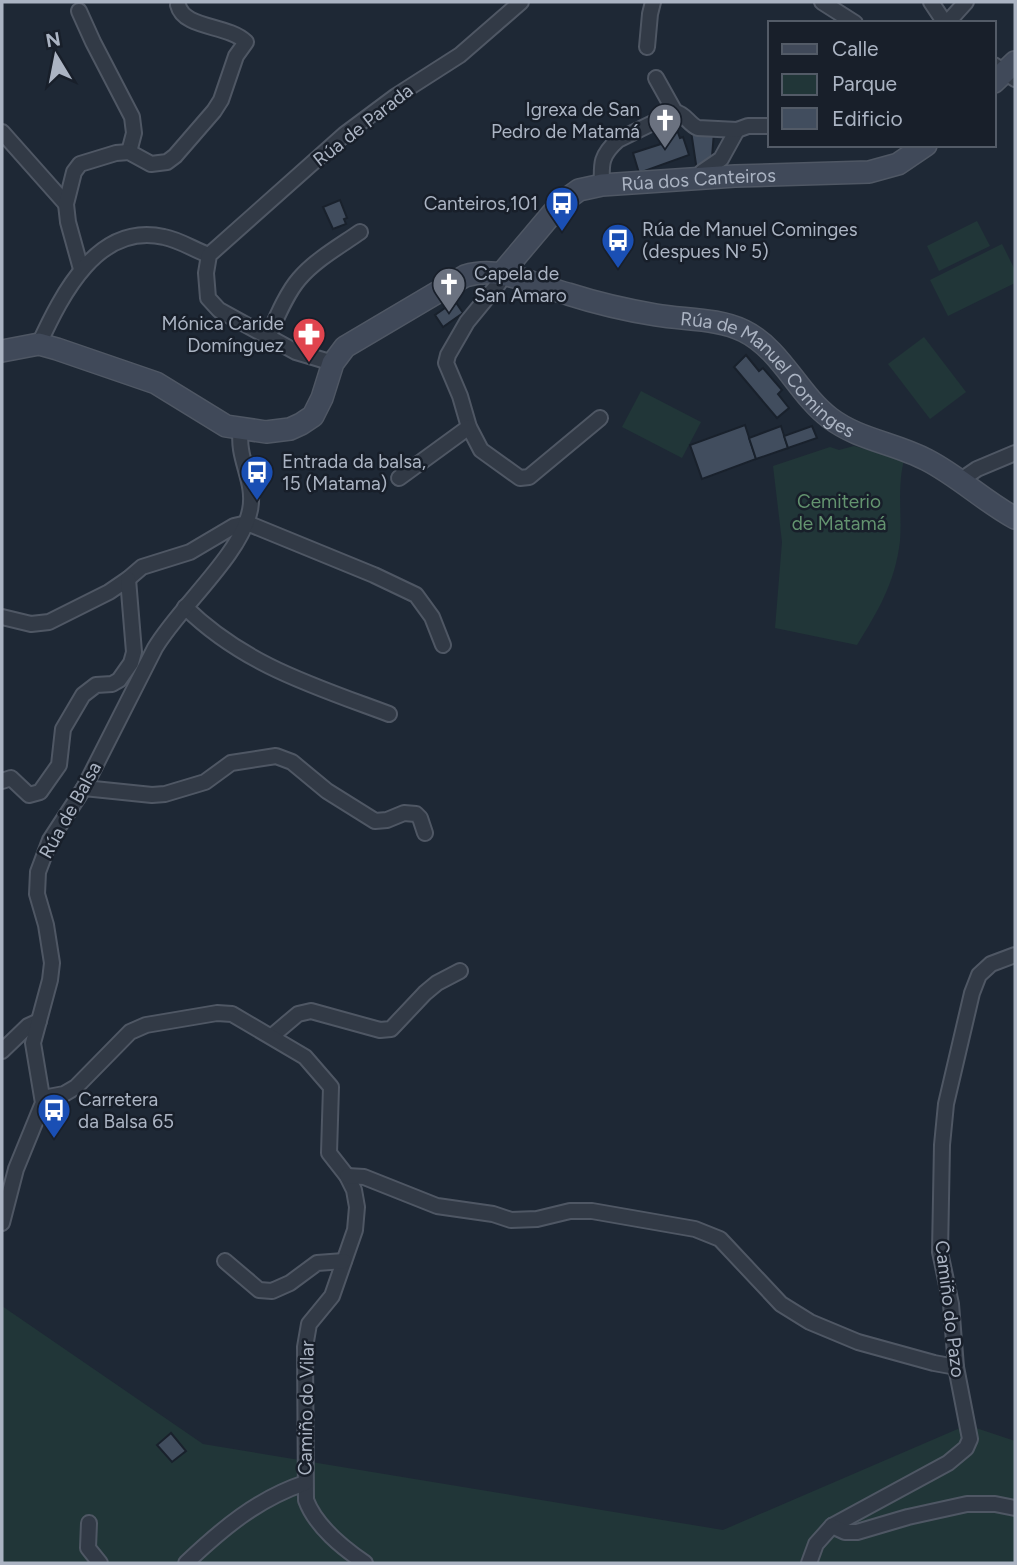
<svg xmlns="http://www.w3.org/2000/svg" width="1017" height="1565" font-family="Figtree,sans-serif">
<rect width="100%" height="100%" fill="#1e2835"/>
<g fill="#213638">
<path d="M977,221L990,246L939,271L927,246Z"/>
<path d="M1002,244L1015,270V283L948,316L930,280Z"/>
<path d="M924,337L966,392L930,419L888,364Z"/>
<path d="M641,391L701,422L682,458L622,427Z"/>
<path d="M854,446L904,460C897,487 902,514 900,541C895,583 878,611 857,645L775,628L782,542L773,466L830,447L839,450Z"/>
<path d="M2,1306L203,1444L723,1530L967,1425L1015,1441V1563H2Z"/>
</g>
<g fill="#414d5e" stroke="#19212c" stroke-width="2">
<path d="M677,130L680,138L683,137L689,155L639,173L633,153L667,142L664,134Z"/>
<path d="M691,131L714,132L712,157L697,171Z"/>
<path d="M340,200L347,218L344,219L346,224L333,229L323,207Z"/>
<path d="M455,301L463,313L443,327L435,315Z"/>
<path d="M746,355L759,371L763,368L782,390L778,394L789,408L777,418L734,367Z"/>
<path d="M745,425L756,459L702,479L690,445Z"/>
<path d="M781,426L788,448L756,459L749,438Z"/>
<path d="M812,426L817,438L788,448L784,436Z"/>
<path d="M171,1433L186,1451L172,1462L157,1445Z"/>
</g>
<g fill="none" stroke-linecap="round" stroke-linejoin="round">
<defs>
<g id="street">
<path d="M822,2L855,23"/>
<path d="M931,2L945,23"/>
<path d="M79,11L93,42L132,117L134,133L129,152"/>
<path d="M947,23L966,2"/>
<path d="M647,47L650,14L653,2"/>
<path d="M994,65L1015,79"/>
<path d="M656,78L675,112"/>
<path d="M2,132L66,204"/>
<path d="M702,179V172L721,159L737,130"/>
<path d="M602,185C601,163 601,155 618,140L675,112C686,114 688,124 698,128L737,130L748,126H770"/>
<path d="M81,269L68,222L66,204L74,172L80,164L116,153L129,152L151,164L167,162L175,156L214,111L221,100L236,56L246,42C227,24 184,29 178,5"/>
<path d="M502,273L499,283L467,322L448,355L446,363L460,396L469,427L481,450L520,478L529,477L600,418"/>
<path d="M268,337C276,319 286,294 299,279C315,260 340,246 360,232"/>
<path d="M39,344C62,294 98,222 164,237C180,240 194,250 209,255"/>
<path d="M333,363L296,352L219,310L208,298L206,273L209,255L345,134L396,96L460,55L521,2"/>
<path d="M399,478L469,427"/>
<path d="M961,480L977,469L1015,453"/>
<path d="M247,523L374,575L416,595L432,617L443,645"/>
<path d="M185,607C244,665 314,686 389,714"/>
<path d="M2,617L31,624L49,622L109,592L128,579L142,567L190,552L234,526L247,523"/>
<path d="M2,781L11,778L29,795L40,792L59,765L63,729L83,695L96,685L112,684L119,680L131,663L134,652L128,579"/>
<path d="M84,788L152,795L165,794L205,782L231,763L276,756L292,762L327,791L375,821L387,820L404,813L416,814L420,818L425,833"/>
<path d="M272,1036L298,1014L311,1011L380,1030L391,1029L425,993L437,983L460,971"/>
<path d="M2,1051L28,1026L39,1021"/>
<path d="M43,1098L64,1094L76,1087L130,1032L146,1025L217,1013L232,1014L305,1057L331,1087L329,1153L347,1176L354,1190L357,1207L355,1230L332,1296L309,1324L305,1347L306,1500C316,1527 343,1548 365,1563"/>
<path d="M347,1176L364,1177L437,1206L493,1214L511,1220L537,1219L570,1211H592L695,1229L720,1239L781,1304L810,1322L858,1342L934,1363L956,1367"/>
<path d="M2,1223L16,1169L43,1103L33,1043L50,980L52,963L46,925L37,894L38,872L50,840L84,788L155,648C180,606 241,555 250,510C256,481 236,458 241,430"/>
<path d="M225,1261L259,1290L272,1291L290,1283L317,1263L344,1261"/>
<path d="M89,1523L88,1548L100,1563"/>
<path d="M832,1526L948,1463L966,1448L970,1439L956,1367L951,1304L940,1252L942,1145L946,1104L972,993L979,975L991,964L1015,955"/>
<path d="M186,1563C222,1529 257,1499 305,1483"/>
<path d="M809,1563L816,1544L832,1526L845,1532H857L908,1517L967,1504H995L1015,1508"/>
</g>
<g id="secondary">
<path d="M994,82L1015,62"/>
<path id="s1" d="M502,273L561,203L579,190L602,185L735,176L869,172L898,164L926,145"/>
<path id="s2" d="M2,351L39,344L57,349L156,383L226,426L266,432L290,429L301,424L313,416L322,398L333,363L345,347L465,276C500,265 534,285 568,294C596,303 626,310 656,315C684,320 718,318 744,331C781,349 798,394 830,418C859,440 895,443 927,460C958,476 984,501 1015,518"/>
</g>
</defs>
<use href="#street" stroke="#4f5764" stroke-width="18"/>
<use href="#secondary" stroke="#4f5764" stroke-width="24"/>
<use href="#street" stroke="#323a46" stroke-width="14"/>
<use href="#secondary" stroke="#404959" stroke-width="21"/>
</g>
<defs>
<symbol id="church-pin" viewBox="-11 -11 22 30"><path d="M0 17L-7.5 6A9.5 9.5 0 1 1 7.5 6Z" fill="#6b7280" stroke="#181f2a"/><path d="M-1.2-6h2.4v3.5h3.3v2.4h-3.3V6h-2.4V-.1h-3.3v-2.4h3.3Z" fill="#fff"/></symbol>
<symbol id="bus-pin" viewBox="-11 -11 22 30"><path d="M0 17L-7.5 6A9.5 9.5 0 1 1 7.5 6Z" fill="#1a4fb4" stroke="#181f2a"/><path d="M-5-6H5V4H4V6H2V4H-2V6H-4V4H-5ZM-3.5-4V0h7V-4ZM-3.5 1.2v1.5H-2V1.2ZM2 1.2v1.5H3.5V1.2Z" fill="#fff"/></symbol>
<symbol id="pharmacy-pin" viewBox="-11 -11 22 30"><path d="M0 17L-7.5 6A9.5 9.5 0 1 1 7.5 6Z" fill="#e0444e" stroke="#181f2a"/><path d="M-2-6h4v4h4v4h-4v4h-4v-4h-4v-4h4Z" fill="#fff"/></symbol>
</defs>
<g fill-rule="evenodd">
<use href="#church-pin" x="646" y="101" width="38" height="52"/>
<use href="#bus-pin" x="543" y="184" width="38" height="52"/>
<use href="#bus-pin" x="599" y="221" width="38" height="52"/>
<use href="#church-pin" x="430" y="265" width="38" height="52"/>
<use href="#pharmacy-pin" x="290" y="315" width="38" height="52"/>
<use href="#bus-pin" x="238" y="453" width="38" height="52"/>
<use href="#bus-pin" x="35" y="1091" width="38" height="52"/>
</g>
<g text-anchor="middle" dominant-baseline="central" stroke-width="5" stroke-linejoin="round" paint-order="stroke">
<g font-size="19" fill="#abb4c3" stroke="#181f2a" text-anchor="start">
<text x="640" y="109" text-anchor="end">Igrexa de San<tspan x="640" dy="22">Pedro de Matamá</tspan></text>
<text x="538" y="203" text-anchor="end">Canteiros,101</text>
<text x="642" y="229">Rúa de Manuel Cominges<tspan x="642" dy="22">(despues Nº 5)</tspan></text>
<text x="474" y="273">Capela de<tspan x="474" dy="22">San Amaro</tspan></text>
<text x="284" y="323" text-anchor="end">Mónica Caride<tspan x="284" dy="22">Domínguez</tspan></text>
<text x="282" y="461">Entrada da balsa,<tspan x="282" dy="22">15 (Matama)</tspan></text>
<text x="78" y="1099">Carretera<tspan x="78" dy="22">da Balsa 65</tspan></text>
</g>
<g font-size="19" fill="#abb4c3" stroke="#181f2a">
<text transform="translate(363 125) rotate(-38)">Rúa de Parada</text>
<text stroke="none"><textPath href="#s1" startOffset="234">Rúa dos Canteiros</textPath></text>
<text stroke="none"><textPath href="#s2" startOffset="880">Rúa de Manuel Cominges</textPath></text>
<text transform="translate(70 810) rotate(-61)">Rúa de Balsa</text>
<text transform="translate(950 1309) rotate(83)">Camiño do Pazo</text>
<text transform="translate(306 1408) rotate(-89)">Camiño do Vilar</text>
</g>
<g font-size="19" fill="#63936f" stroke="#181f2a">
<text x="839" y="501">Cemiterio<tspan x="839" dy="22">de Matamá</tspan></text>
</g>
</g>
<rect width="1017" height="1565" fill="none" stroke="#abb4c3" stroke-width="7"/>
<rect x="768" y="21" width="228" height="126" fill="#181f2a" stroke="#535b67" stroke-width="2"/>
<rect x="782" y="44" width="35" height="10" fill="#404959" stroke="#535b67" stroke-width="2"/>
<text x="832" y="56" font-size="21" fill="#abb4c3">Calle</text>
<rect x="782" y="74" width="35" height="21" fill="#213638" stroke="#535b67" stroke-width="2"/>
<text x="832" y="91" font-size="21" fill="#abb4c3">Parque</text>
<rect x="782" y="108" width="35" height="21" fill="#414d5e" stroke="#535b67" stroke-width="2"/>
<text x="832" y="126" font-size="21" fill="#abb4c3">Edificio</text>
<g transform="translate(56 56) rotate(350)" stroke="#181f2a" stroke-width="5" paint-order="stroke">
<path d="M0-5L12 26L0 18L-12 26Z" fill="#abb4c3"/>
<text y="-10" font-size="19" font-weight="bold" text-anchor="middle" fill="#abb4c3">N</text>
</g>
</svg>
